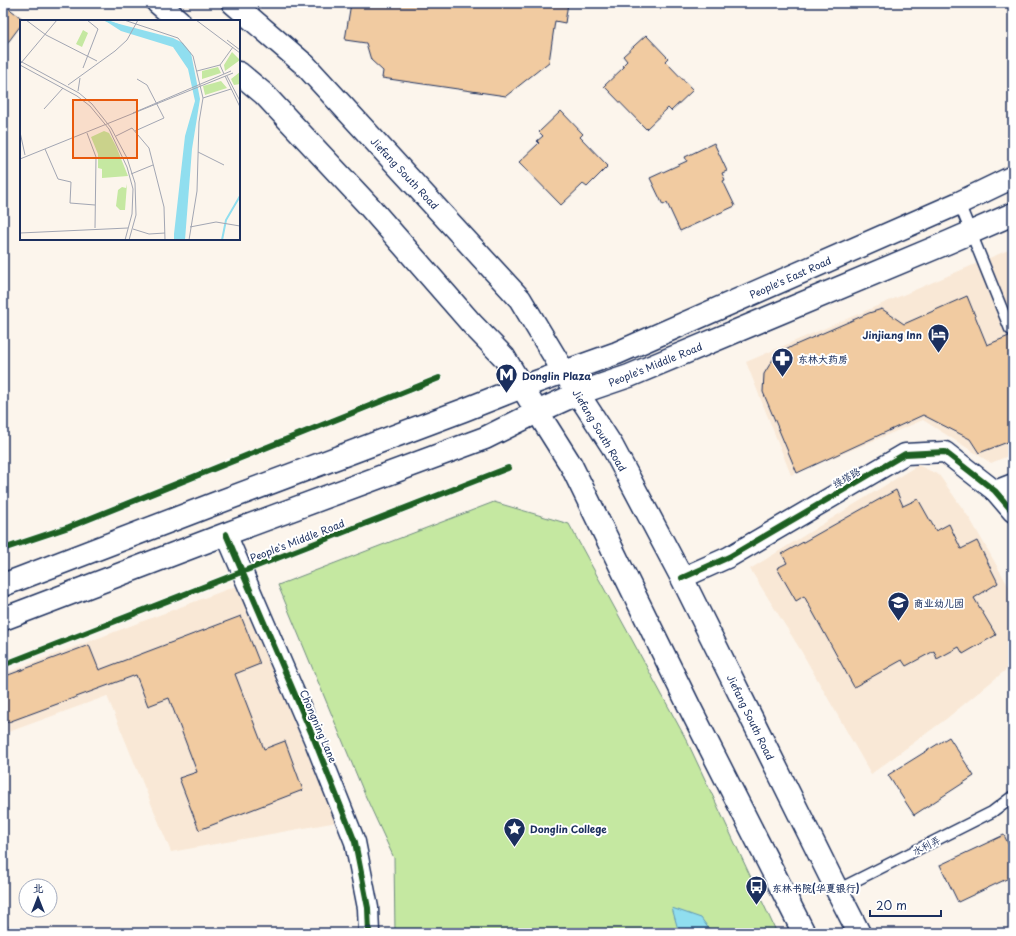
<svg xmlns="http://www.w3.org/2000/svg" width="1016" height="936" font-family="'Playpen Sans','LXGW WenKai TC',sans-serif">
<rect width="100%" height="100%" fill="#fcf5ec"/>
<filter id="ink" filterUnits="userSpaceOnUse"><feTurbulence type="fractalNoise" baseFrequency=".025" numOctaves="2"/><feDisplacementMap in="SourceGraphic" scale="8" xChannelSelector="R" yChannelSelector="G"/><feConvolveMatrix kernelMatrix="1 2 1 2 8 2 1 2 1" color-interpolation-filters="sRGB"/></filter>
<g filter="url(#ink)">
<g fill="#f9e8d6">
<path d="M1013,248V454L991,463L923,420L791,475L746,362Z"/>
<path d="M918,465L939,475L970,519L1013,594V664L946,719L871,774L800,649L750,569Z"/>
<path d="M236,586L337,822L171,852L107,696L3,734V674Z"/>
</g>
<path fill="#c5e8a1" stroke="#708c80" d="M494,502L569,524L687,741L777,933H395L394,858L365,795L278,585Z"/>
<path fill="#90deef" stroke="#6198b5" d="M672,908L701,918L712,933H679Z"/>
<g fill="#f1cba1" stroke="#1b2f5e">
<path d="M351,3H568L565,23L555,21L549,62L506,96L382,78L383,71L371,60L366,43L345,40Z"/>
<path d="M3,4L24,20L21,21V25L3,49Z"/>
<path d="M646,35L668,58L665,61L693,90L671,111L668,108L646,129L604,86L624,67L622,66L627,61L623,56Z"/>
<path d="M561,111L583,134L580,137L608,166L587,187L583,184L561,205L519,162L539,143L537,141L543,136L539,132Z"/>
<path d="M714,143L727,171L722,173L725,180L723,181L735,206L680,231L667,203L663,205L650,178L687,161L685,157Z"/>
<path d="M967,296L987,345L1009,336L1013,337V440L979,453L970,439L923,415L797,473L763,392L764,374L775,356L793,346L869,313L882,309L904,324Z"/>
<path d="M896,490L903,506L918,499L936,531L949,524L961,549L977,541L998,583L974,598L996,635L963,654L959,647L937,659L934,651L906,666L902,660L854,687L804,596L796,601L777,568L787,563L782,554Z"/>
<path d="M241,616L260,664L235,674L264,749L285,741L303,790L199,830L179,778L197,772L169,698L148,706L136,675L3,724V677L89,645L99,670Z"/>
<path d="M949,737L974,776L914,815L888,775Z"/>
<path d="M1004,835L1013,854V876L958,902L940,865Z"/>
</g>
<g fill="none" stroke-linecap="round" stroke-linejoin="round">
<defs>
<g id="service">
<path d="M959,203L1010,329L1013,331"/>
<path d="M837,890L992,812L1013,796"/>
<path d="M3,930L4,933"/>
</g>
<g id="minor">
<path d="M995,491L1013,484"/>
<path d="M226,534L314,739L355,842L368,908L369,933"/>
<path d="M682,578L729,557L905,454L945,452L995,491L1013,512"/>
</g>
<g id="secondary">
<path d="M158,3L179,21"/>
<path d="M233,3L305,65L520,299L564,372L612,446L682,578L837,890L859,933"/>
<path d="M239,73L264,94L368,205L472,324L504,357L537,412L542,419L571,465L689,706L804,933"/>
<path d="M3,585L214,504L464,410L522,387L617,353L959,203L1013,177"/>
<path d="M3,619L226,534L485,438L537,412L579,393L629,376L949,242L1013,214"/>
</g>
</defs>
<use href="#service" stroke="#1b2f5e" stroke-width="13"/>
<use href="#minor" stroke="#1b2f5e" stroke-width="23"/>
<use href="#secondary" stroke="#1b2f5e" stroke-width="25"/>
<use href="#service" stroke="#fff" stroke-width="10"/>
<use href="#minor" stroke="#fff" stroke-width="20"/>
<use href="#secondary" stroke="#fff" stroke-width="22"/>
<defs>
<g id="cycleway">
<path d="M226,534L314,739L355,842L368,908L369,933"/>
<path d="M3,549L69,527L439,378"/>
<path d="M682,578L729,557L905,454L945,452L995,491L1013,512"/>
<path d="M3,665L508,468"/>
</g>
</defs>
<use href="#cycleway" stroke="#fff" stroke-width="8"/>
<use href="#cycleway" stroke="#1b5e20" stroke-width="6"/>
</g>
</g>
<defs>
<symbol id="hotel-pin" viewBox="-11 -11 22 30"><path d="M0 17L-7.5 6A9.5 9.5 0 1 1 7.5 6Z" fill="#1b2f5e" stroke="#fff"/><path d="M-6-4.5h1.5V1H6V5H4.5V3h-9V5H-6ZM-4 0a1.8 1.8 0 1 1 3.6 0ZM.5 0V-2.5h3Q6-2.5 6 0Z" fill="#fff"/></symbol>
<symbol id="pharmacy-pin" viewBox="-11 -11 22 30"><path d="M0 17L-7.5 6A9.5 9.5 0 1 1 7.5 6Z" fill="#1b2f5e" stroke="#fff"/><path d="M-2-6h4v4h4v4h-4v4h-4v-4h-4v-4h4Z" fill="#fff"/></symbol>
<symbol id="metro-pin" viewBox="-11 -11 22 30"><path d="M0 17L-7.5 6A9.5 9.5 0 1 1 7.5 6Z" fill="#1b2f5e" stroke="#fff"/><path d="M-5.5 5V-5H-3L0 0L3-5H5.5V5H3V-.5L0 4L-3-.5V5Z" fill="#fff"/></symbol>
<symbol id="school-pin" viewBox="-11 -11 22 30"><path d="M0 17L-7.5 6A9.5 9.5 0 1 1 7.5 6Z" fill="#1b2f5e" stroke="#fff"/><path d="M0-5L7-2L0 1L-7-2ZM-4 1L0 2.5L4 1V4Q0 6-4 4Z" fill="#fff"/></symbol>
<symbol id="sight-pin" viewBox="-11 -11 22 30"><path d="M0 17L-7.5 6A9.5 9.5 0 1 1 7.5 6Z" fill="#1b2f5e" stroke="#fff"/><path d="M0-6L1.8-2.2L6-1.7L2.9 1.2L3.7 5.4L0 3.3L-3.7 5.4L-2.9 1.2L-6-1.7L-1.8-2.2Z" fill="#fff"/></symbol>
<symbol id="bus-pin" viewBox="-11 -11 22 30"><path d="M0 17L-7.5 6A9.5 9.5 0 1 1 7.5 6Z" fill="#1b2f5e" stroke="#fff"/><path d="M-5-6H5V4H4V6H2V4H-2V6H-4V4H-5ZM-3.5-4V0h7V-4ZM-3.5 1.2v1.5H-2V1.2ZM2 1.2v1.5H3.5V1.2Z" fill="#fff"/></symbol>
</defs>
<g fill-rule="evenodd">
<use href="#hotel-pin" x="926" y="322" width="25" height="34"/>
<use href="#pharmacy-pin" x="770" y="346" width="25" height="34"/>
<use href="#metro-pin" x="494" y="362" width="25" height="34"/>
<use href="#school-pin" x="886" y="590" width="25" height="34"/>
<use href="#sight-pin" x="502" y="816" width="25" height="34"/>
<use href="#bus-pin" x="744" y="874" width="25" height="34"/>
</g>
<g text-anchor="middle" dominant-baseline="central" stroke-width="4" stroke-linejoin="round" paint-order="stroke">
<g font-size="10" fill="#1b2f5e" stroke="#fff">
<text transform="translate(405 173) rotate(47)">Jiefang South Road</text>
<text transform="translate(790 277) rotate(-24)">People's East Road</text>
<text transform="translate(655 364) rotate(-22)">People's Middle Road</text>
<text transform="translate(600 430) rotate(59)">Jiefang South Road</text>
<text transform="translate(846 477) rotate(-30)">绿塔路</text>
<text transform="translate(297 540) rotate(-21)">People's Middle Road</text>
<text transform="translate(751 717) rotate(64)">Jiefang South Road</text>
<text transform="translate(319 726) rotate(67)">Chongning Lane</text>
<text transform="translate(926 845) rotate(-27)">水利弄</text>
</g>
<g font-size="10" font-weight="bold" fill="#1b2f5e" stroke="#fff" text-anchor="start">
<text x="922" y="334" text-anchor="end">Jinjiang Inn</text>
<text x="798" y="358">东林大药房</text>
<text x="522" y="375">Donglin Plaza</text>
<text x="914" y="602">商业幼儿园</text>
<text x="530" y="828">Donglin College</text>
<text x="772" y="887">东林书院(华夏银行)</text>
</g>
</g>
<g transform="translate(20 20)">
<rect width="220" height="220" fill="#fcf5ec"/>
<path d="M63,10L68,13L62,27L56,24ZM212,32L220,40L205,51L204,45ZM198,47L201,53L182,59V51ZM220,52V64L214,65L211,59ZM201,61L207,68L185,75L183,66ZM84,111L89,113L96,126L108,156L82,158V149L78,148V134L71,117ZM107,164L105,190H100L96,186L98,170L102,167L106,168Z" fill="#c5e8a1"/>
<path d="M84,0L153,18L163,23L171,33L180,79L172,129L165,220H154V214L165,116L175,81L168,49L153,27L101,11Z" fill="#90deef"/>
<path fill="none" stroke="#90deef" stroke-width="2" d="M85,0L111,10M114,10L156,24L165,33L175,66M159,220L168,120L177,83L176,69M202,220L206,200L220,176"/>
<path fill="none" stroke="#a2a6b3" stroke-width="1" d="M6,0L26,15L77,41M104,0L158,18L173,36L183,78L179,102L177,171L169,220M176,0L220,33M207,20L220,30M0,41L59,73L72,84L91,108L107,138L115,163L116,195L109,220M1,43L37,0M0,45L57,76L70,86L89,109L107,147L113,169L112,194L105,220M63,48L78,9L67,0M177,51L200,45M204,54L200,45L213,27M205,56L220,87M207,56L220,81M48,65L95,31L107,20L118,0M58,71L60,58M183,78L211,69M24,89L43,68M113,93L211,51M115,111L144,98L127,65L117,59M0,112L5,135M67,113L76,137L75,208M96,116L112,108L129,128L144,187L145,220M25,129L38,159L51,162L50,183L75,185M178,132L204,145M0,139L213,53M111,154L133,145M170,207L196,202L220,206M113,209L129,214L145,213M0,213L108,208"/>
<path fill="#e8590c" fill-opacity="0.15" stroke="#e8590c" stroke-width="2" d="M53,80H117V138H53Z"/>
<rect width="220" height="220" fill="none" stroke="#1b2f5e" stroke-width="2"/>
</g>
<rect width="1016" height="936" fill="none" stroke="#fff" stroke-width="16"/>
<rect x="8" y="8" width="1000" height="920" fill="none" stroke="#1b2f5e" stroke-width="1.5" filter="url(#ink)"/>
<g transform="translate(38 898)"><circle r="19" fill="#ffffff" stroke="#a4acbf"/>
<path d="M0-3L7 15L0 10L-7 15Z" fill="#1b2f5e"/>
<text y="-6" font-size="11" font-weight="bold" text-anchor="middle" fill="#1b2f5e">北</text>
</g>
<path d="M870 910v6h71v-6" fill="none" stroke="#1b2f5e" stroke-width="2"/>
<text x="876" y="910" font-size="12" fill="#1b2f5e" stroke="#ffffff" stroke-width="3" paint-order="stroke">20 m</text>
</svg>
